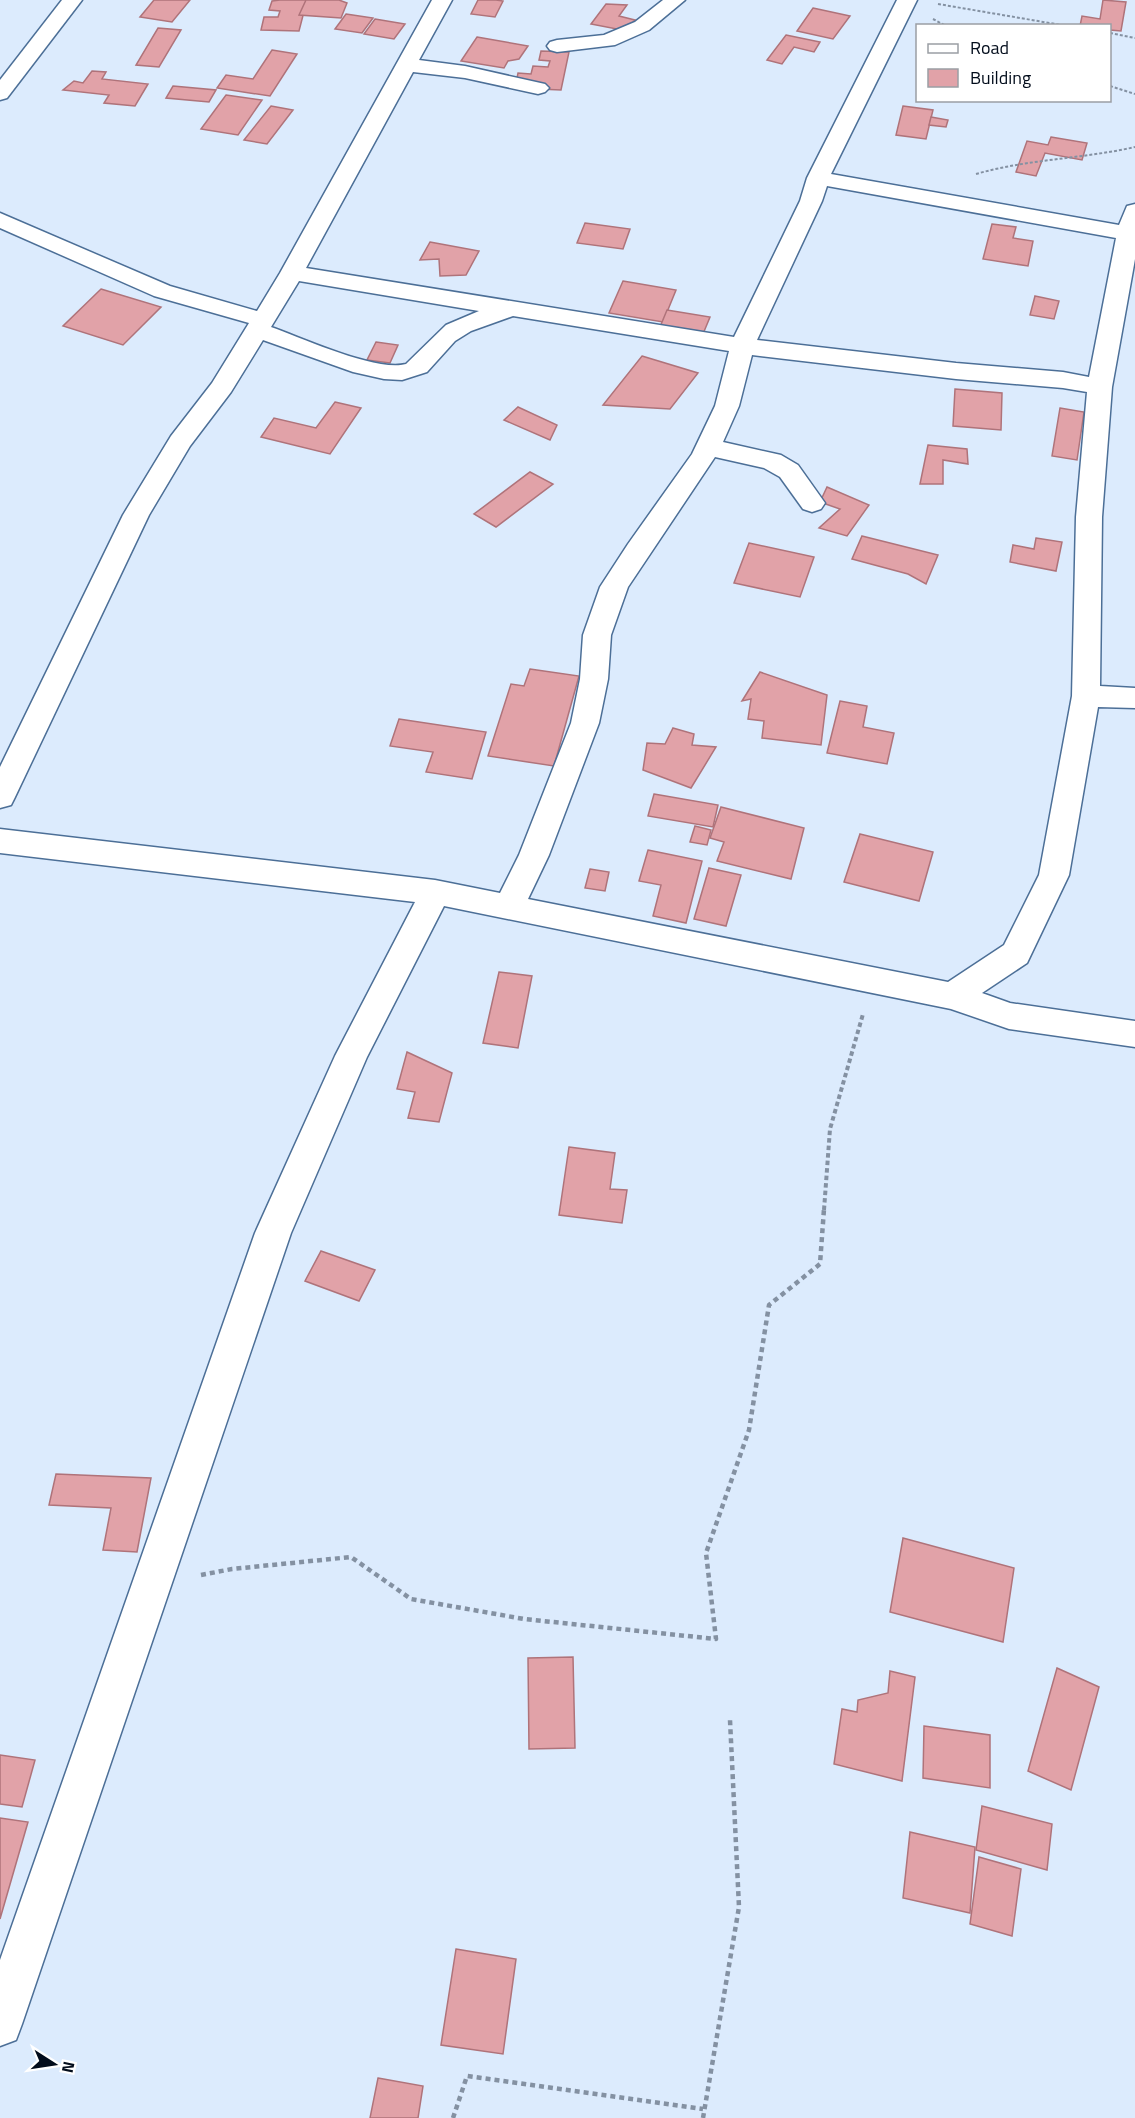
<svg xmlns="http://www.w3.org/2000/svg" width="1135" height="2118" font-family="'Titillium Web',sans-serif">
<rect width="100%" height="100%" fill="#dcebfd"/>
<g fill="#e1a2a8" stroke="#af737a" stroke-width="1.5">
<path d="M154,0H190L172,22L140,17Z"/>
<path d="M280,0H307L299,31L261,30L264,17H278L280,11L269,10L272,1Z"/>
<path d="M306,0H339L347,3L341,18L299,15Z"/>
<path d="M478,0H496L503,1L495,17L471,14Z"/>
<path d="M1103,0L1126,2L1121,31L1110,30V26H1080L1082,16L1100,19Z"/>
<path d="M606,4L627,5L619,16L635,20L627,31L591,24Z"/>
<path d="M813,8L850,16L833,39L797,31Z"/>
<path d="M346,14L373,18L362,33L335,29Z"/>
<path d="M375,19L405,24L394,39L364,34Z"/>
<path d="M158,28L181,30L159,67L136,65Z"/>
<path d="M786,35L820,42L814,52L794,47L782,64L767,60Z"/>
<path d="M477,37L528,46L519,59L508,61L504,68L461,61Z"/>
<path d="M272,50L297,54L270,96L217,88L226,75L253,79Z"/>
<path d="M541,51L569,52L561,90L515,88L518,73L531,74L533,66L548,67L550,61L539,60Z"/>
<path d="M92,71L106,72L102,79L148,84L135,106L104,103L109,95L63,90L74,81L83,83Z"/>
<path d="M173,86L216,90L209,102L166,98Z"/>
<path d="M226,95L262,100L238,135L201,129Z"/>
<path d="M271,106L293,110L267,144L244,140Z"/>
<path d="M903,106L933,110L926,139L896,135Z"/>
<path d="M931,117L948,120L946,127L929,125Z"/>
<path d="M1051,137L1087,143L1082,160L1045,153L1036,176L1016,172L1027,141L1048,145Z"/>
<path d="M585,223L630,229L623,249L577,243Z"/>
<path d="M992,224L1016,227L1013,238L1033,241L1028,266L983,259Z"/>
<path d="M430,242L479,251L466,275L440,276L439,259L420,260Z"/>
<path d="M623,281L676,290L663,322L609,313Z"/>
<path d="M101,289L161,307L123,345L63,326Z"/>
<path d="M1035,296L1059,301L1054,319L1030,315Z"/>
<path d="M667,310L710,317L703,334L660,327Z"/>
<path d="M376,342L398,345L390,363L367,360Z"/>
<path d="M642,356L698,373L670,409L603,405Z"/>
<path d="M955,389L1002,393L1001,430L953,426Z"/>
<path d="M335,402L361,408L330,454L261,437L274,418L316,428Z"/>
<path d="M518,407L557,425L550,440L504,420Z"/>
<path d="M1060,408L1084,412L1077,460L1052,456Z"/>
<path d="M928,445L967,449L968,464L943,460V484H920Z"/>
<path d="M530,472L553,484L496,527L474,514Z"/>
<path d="M827,487L869,505L847,536L819,528L840,509L820,502Z"/>
<path d="M862,536L938,555L926,584L908,574L852,559Z"/>
<path d="M1036,538L1062,542L1056,571L1010,562L1013,545L1034,549Z"/>
<path d="M749,543L814,557L800,597L734,583Z"/>
<path d="M530,669L579,676L554,766L488,756L511,684L524,686Z"/>
<path d="M760,672L827,695L821,745L762,738L764,721L748,719L751,699L742,701Z"/>
<path d="M840,701L867,706L863,727L894,733L887,764L827,753Z"/>
<path d="M399,719L486,732L472,779L426,772L433,752L390,746Z"/>
<path d="M673,728L694,734L692,745L716,747L691,788L643,770L647,743L665,744Z"/>
<path d="M654,794L718,805L713,827L648,816Z"/>
<path d="M721,807L804,828L791,879L717,861L724,842L710,838Z"/>
<path d="M695,826L711,830L707,845L690,842Z"/>
<path d="M860,834L933,852L919,901L844,882Z"/>
<path d="M648,850L702,861L686,923L653,916L661,885L639,881Z"/>
<path d="M709,868L741,875L726,926L694,919Z"/>
<path d="M590,869L609,872L605,891L585,888Z"/>
<path d="M499,972L532,976L518,1048L483,1043Z"/>
<path d="M407,1052L452,1073L439,1122L408,1118L415,1092L397,1089Z"/>
<path d="M569,1147L615,1153L610,1189L627,1190L622,1223L559,1215Z"/>
<path d="M321,1251L375,1270L359,1301L305,1281Z"/>
<path d="M56,1474L151,1478L137,1552L103,1550L111,1508L49,1505Z"/>
<path d="M903,1538L1014,1568L1003,1642L890,1612Z"/>
<path d="M573,1657L575,1748L529,1749L528,1658Z"/>
<path d="M1057,1668L1099,1687L1071,1790L1028,1771Z"/>
<path d="M890,1671L915,1677L902,1781L834,1764L842,1709L857,1712L858,1700L888,1693Z"/>
<path d="M924,1726L990,1735V1788L923,1778Z"/>
<path d="M0,1755L35,1760L22,1807L0,1804Z"/>
<path d="M982,1806L1052,1824L1047,1870L976,1850Z"/>
<path d="M0,1818L28,1822L0,1919Z"/>
<path d="M910,1832L975,1847L970,1913L903,1898Z"/>
<path d="M979,1857L1021,1869L1012,1936L970,1924Z"/>
<path d="M456,1949L516,1959L503,2054L441,2045Z"/>
<path d="M378,2078L423,2086L418,2118H370Z"/>
</g>
<g fill="none" stroke-linecap="round" stroke-linejoin="round">
<defs>
<g id="minor">
<path d="M62,0H82L7,98L0,100V80Z"/>
<path d="M432,0H452L419,60L465,66L545,84L549,88L545,92L538,94L465,78L413,72L306,268L734,337L800,201L807,178L897,0H917L831,174L1119,225L1127,206L1135,204V259L1112,387L1102,517L1100,686L1135,688V708L1098,707L1069,875L1027,963L982,993L1010,1003L1135,1021V1047L1009,1029L951,1009L444,906L367,1057L291,1233L22,2024L16,2040L0,2046V1960L255,1233L335,1056L415,902L0,853V829L435,880L500,893L519,855L571,723L580,679L583,635L600,587L628,544L692,454L715,406L729,351L513,316L471,331L455,341L427,372L402,380L384,379L353,372L263,340L231,392L190,446L149,515L15,797L11,805L0,808V767L123,515L171,436L212,383L249,323L154,296L0,228V213L170,286L257,311L280,273ZM827,186L1116,238L1089,377L1063,372L956,363L757,340L822,201ZM299,281L479,311L446,325L406,364C375,372 303,338 271,327ZM752,355L956,379L1063,388L1087,392L1076,517L1072,696L1039,875L1004,945L948,982L528,899L549,855L599,723L608,679L611,635L628,587L715,457L764,468L780,477L803,509L812,512L821,509L825,503L798,465L781,455L723,442L739,406Z"/>
<path d="M663,0H685L649,30L615,45L557,52L550,50L547,46L550,42L557,40L604,35L635,22Z"/>
</g>
</defs>
<use href="#minor" stroke="#4c6f97" stroke-width="3"/>
<g stroke="#8491a2" stroke-width="2" stroke-dasharray="3 2" stroke-linecap="butt">
<path d="M938,4L1067,26"/>
<path d="M933,19L946,26"/>
<path d="M1110,33L1135,38"/>
<path d="M1110,86L1135,94"/>
<path d="M976,174C1028,159 1082,159 1135,147"/>
</g>
<path stroke="#8491a2" stroke-width="4" stroke-dasharray="4.5 3" stroke-linecap="butt" d="M824,1210L830,1129L863,1014"/>
<g stroke="#8491a2" stroke-width="4.5" stroke-dasharray="5 4" stroke-linecap="butt">
<path d="M201,1575L232,1569L351,1557L411,1599L524,1619L716,1639L706,1553L749,1430L769,1305L820,1264L824,1209"/>
<path d="M453,2118L467,2076L703,2109"/>
<path d="M703,2118L739,1907L730,1720"/>
</g>
<use href="#minor" fill="#fff" fill-rule="evenodd"/>
</g>
<rect x="916" y="24" width="195" height="78" fill="#ffffff" stroke="#9a9ea4" stroke-width="1.5"/>
<rect x="928" y="44" width="30" height="9" fill="#ffffff" stroke="#9a9ea4" stroke-width="1.5"/>
<text x="970" y="54" font-size="18" fill="#020c1b">Road</text>
<rect x="928" y="69" width="30" height="18" fill="#e1a2a8" stroke="#9a9ea4" stroke-width="1.5"/>
<text x="970" y="84" font-size="18" fill="#020c1b">Building</text>
<g transform="translate(54 2064) rotate(102)" stroke="#ffffff" stroke-width="4.5" paint-order="stroke">
<path d="M0-4.5L10 22L0 15L-10 22Z" fill="#020c1b"/>
<text y="-9" font-size="16" font-weight="bold" text-anchor="middle" fill="#020c1b">N</text>
</g>
</svg>
